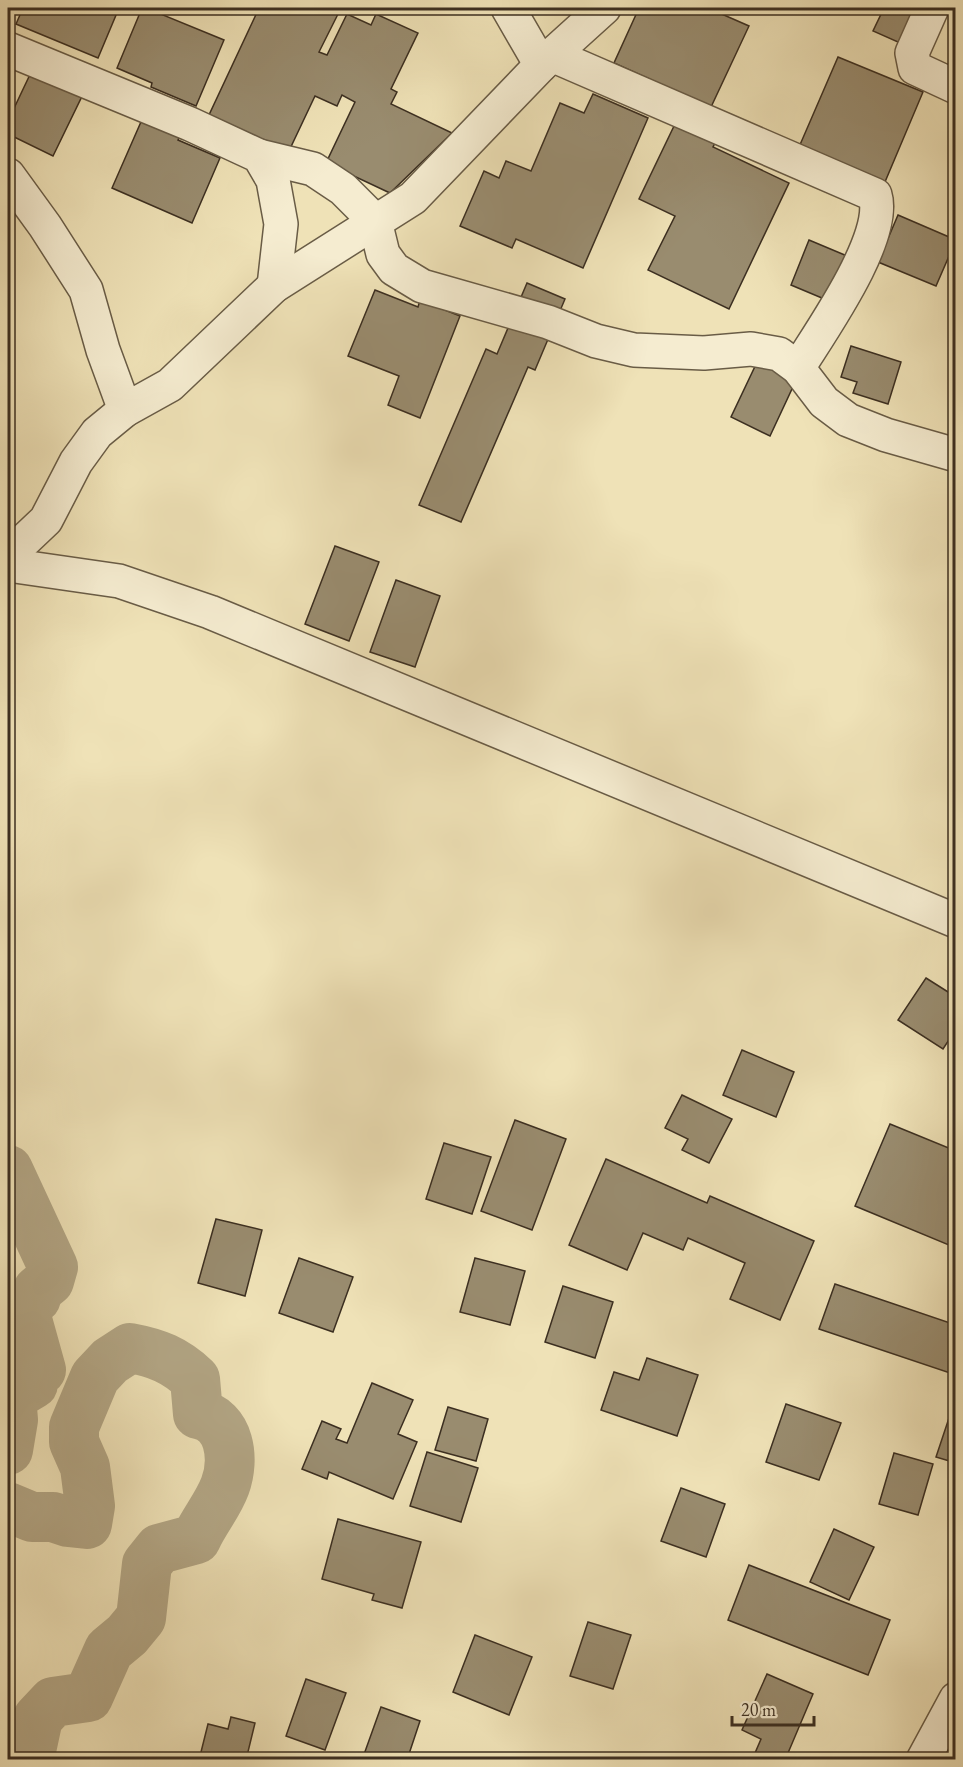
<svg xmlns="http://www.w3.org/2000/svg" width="963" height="1767" font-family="'EB Garamond',serif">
<rect width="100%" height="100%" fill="#efe2b7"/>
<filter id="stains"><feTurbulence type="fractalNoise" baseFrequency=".00333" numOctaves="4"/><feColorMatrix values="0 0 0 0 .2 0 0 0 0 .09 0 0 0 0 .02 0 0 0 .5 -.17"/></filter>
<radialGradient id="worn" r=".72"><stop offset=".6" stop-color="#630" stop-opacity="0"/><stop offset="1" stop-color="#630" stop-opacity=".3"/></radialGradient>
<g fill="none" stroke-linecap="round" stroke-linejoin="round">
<g stroke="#b2a584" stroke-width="50">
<path d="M8,1170L53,1267L49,1281L38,1290L36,1298L26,1303V1316L41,1370L34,1374L33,1384L11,1397L13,1420L8,1450"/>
<path d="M8,1507L32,1517H53L68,1522L87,1524L90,1506L85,1467L74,1442V1427L95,1377L110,1361L130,1348C157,1353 175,1360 195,1379L198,1414C230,1419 235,1459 225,1486C218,1505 204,1521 196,1539L159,1549L147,1564L141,1618L127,1635L109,1650L88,1697L53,1702L38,1718L29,1760"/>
</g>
</g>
<g fill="#998c6f" stroke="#3c2f21" stroke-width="1.5">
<path d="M23,8H119L98,58L16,24Z"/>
<path d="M142,8H161L158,13L224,40L196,106L151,87L152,83L117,68Z"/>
<path d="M259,8H341L319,52L327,55L347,14L371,25L376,14L418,33L391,89L397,92L391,104L452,133L390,193L326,163L355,102L342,95L337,106L315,96L288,153L209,115Z"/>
<path d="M639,8H708L749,26L711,107L614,63Z"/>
<path d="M884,8H934L916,50L873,31Z"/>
<path d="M838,57L923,92L882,189L796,154Z"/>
<path d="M35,64L86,88L53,156L8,134V121Z"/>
<path d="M593,94L648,118L583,268L516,239L512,248L460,226L484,171L499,178L506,161L531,171L560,103L584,113Z"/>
<path d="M144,115L182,131L178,140L220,158L192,223L112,188Z"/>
<path d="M675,124L715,143L713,147L789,183L729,309L648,270L675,216L639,199Z"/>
<path d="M898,215L956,240L936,286L878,262Z"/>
<path d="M809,240L847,256L829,301L791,285Z"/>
<path d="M527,283L565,299L535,370L528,367L461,522L419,505L486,349L497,354Z"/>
<path d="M375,290L418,307L420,300L460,316L420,418L388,405L399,376L348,356Z"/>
<path d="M851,346L901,362L888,404L853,393L857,382L841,377Z"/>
<path d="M759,358L798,376L770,436L731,417Z"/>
<path d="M335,546L379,562L349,641L305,624Z"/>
<path d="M396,580L440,596L415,667L370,652Z"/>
<path d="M926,978L956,997V1029L943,1049L898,1020Z"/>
<path d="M742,1050L794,1072L776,1117L723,1095Z"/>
<path d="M682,1095L732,1119L709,1163L682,1150L688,1139L665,1128Z"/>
<path d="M515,1120L566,1139L532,1230L481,1211Z"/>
<path d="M890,1124L956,1151V1248L855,1206Z"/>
<path d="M444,1143L491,1157L472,1214L426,1199Z"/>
<path d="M606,1159L707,1203L710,1196L814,1241L780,1320L730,1299L745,1263L688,1238L683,1250L643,1233L627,1270L569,1245Z"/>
<path d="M216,1219L262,1230L245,1296L198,1283Z"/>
<path d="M299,1258L353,1277L333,1332L279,1313Z"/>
<path d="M475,1258L525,1271L510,1325L460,1312Z"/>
<path d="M835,1284L956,1325V1375L819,1329Z"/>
<path d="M563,1286L613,1302L595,1358L545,1342Z"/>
<path d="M647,1358L698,1375L677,1436L601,1410L614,1372L639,1380Z"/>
<path d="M372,1383L413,1400L398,1434L417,1442L393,1499L329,1472L327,1479L302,1469L322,1421L341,1429L336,1439L347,1443Z"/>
<path d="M955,1400H956V1463L936,1457Z"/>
<path d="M786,1404L841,1423L819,1480L766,1462Z"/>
<path d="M448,1407L488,1419L476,1461L435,1450Z"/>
<path d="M427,1452L478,1468L461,1522L410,1506Z"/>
<path d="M894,1453L933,1464L918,1515L879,1504Z"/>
<path d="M681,1488L725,1504L706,1557L661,1541Z"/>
<path d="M338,1519L421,1542L402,1608L372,1600L374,1594L322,1579Z"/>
<path d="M834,1529L874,1547L849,1600L810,1582Z"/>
<path d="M749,1565L890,1620L868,1675L728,1620Z"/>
<path d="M588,1622L631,1635L613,1689L570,1676Z"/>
<path d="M475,1635L532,1657L509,1715L453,1692Z"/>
<path d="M767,1674L813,1694L788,1753L793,1755L791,1760H752L761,1739L742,1730Z"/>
<path d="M306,1679L346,1693L325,1750L286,1736Z"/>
<path d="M381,1707L420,1721L407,1760H362Z"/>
<path d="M231,1717L255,1723L246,1760H199L208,1724L228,1729Z"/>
</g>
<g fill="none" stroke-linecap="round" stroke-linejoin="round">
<defs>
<g id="minor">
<path d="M508,8L541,65"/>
<path d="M932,8L912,53L915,68L956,87"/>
<path d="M8,49L190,124L259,156L273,180L281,224L274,286"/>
<path d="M552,55L875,195C888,237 821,331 798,368"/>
<path d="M259,156L313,169L343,189L375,221L383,254L394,269L422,286L548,322L596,341L634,350L704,353L751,349L779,354L798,368L824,402L848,420L886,435L956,455"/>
<path d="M8,175L45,226L86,290L103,350L125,410"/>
<path d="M8,556L46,520L76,462L97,433L125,410L170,385L274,286L413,198L541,65L604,8"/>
<path d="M8,565L119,581L210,612L956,921"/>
<path d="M923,1760L956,1699"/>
</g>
</defs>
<use href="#minor" stroke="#695c46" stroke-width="36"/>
<use href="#minor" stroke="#f5ecd0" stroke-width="33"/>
</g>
<rect width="963" height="1767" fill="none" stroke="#efe2b7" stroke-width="30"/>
<rect x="9" y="9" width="945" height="1749" fill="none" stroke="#3c2f21" stroke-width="3"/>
<rect x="15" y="15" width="933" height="1737" fill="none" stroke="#3c2f21" stroke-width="1.5"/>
<path d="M732 1716v9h82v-9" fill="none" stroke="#3c2f21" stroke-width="3"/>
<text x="741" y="1716" font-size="18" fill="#3c2f21" stroke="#f5ecd0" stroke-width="4.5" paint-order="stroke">20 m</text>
<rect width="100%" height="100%" filter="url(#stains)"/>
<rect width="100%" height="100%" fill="url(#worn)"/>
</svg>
